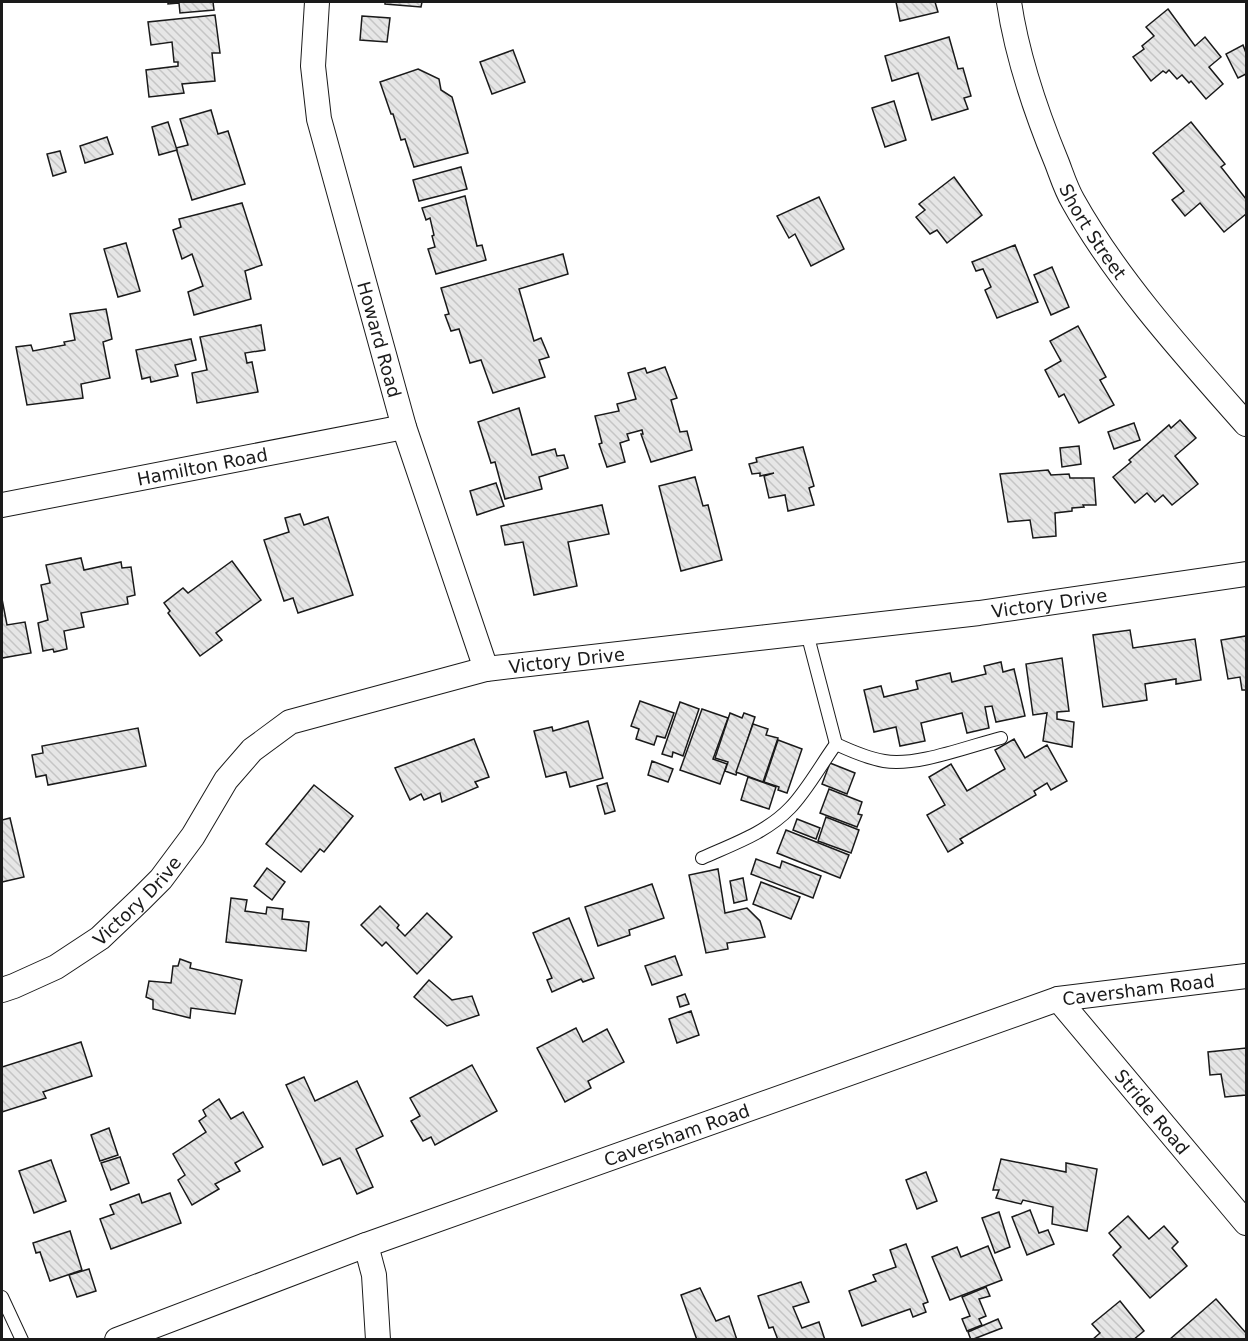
<svg xmlns="http://www.w3.org/2000/svg" width="1248" height="1341" font-family="'DejaVu Sans',sans-serif">
<defs>
<pattern id="building-back-hatch" width="6" height="6" patternUnits="userSpaceOnUse" patternTransform="scale(1.5)"><rect width="6" height="6" fill="#e6e6e6"/><path d="M-1 5l2 2M0 0l6 6M5-1l2 2" fill="none" stroke="#c5c5c5"/></pattern>
</defs>
<rect width="100%" height="100%" fill="#fff"/>
<g fill="url(#building-back-hatch)" stroke="#1a1a1a" stroke-width="1.5">
<path d="M168,2H213L214,10L180,13L179,3L168,4Z"/>
<path d="M385,2H422L421,7L385,4Z"/>
<path d="M896,2H935L938,12L900,21Z"/>
<path d="M1168,9L1195,46L1205,37L1221,57L1209,67L1223,84L1206,99L1191,81L1189,83L1182,75L1177,79L1169,70L1166,73L1163,71L1151,81L1133,57L1144,49L1142,46L1154,36L1146,27Z"/>
<path d="M215,15L220,53H212L215,81L182,84L184,93L149,97L146,70L178,66V62H174L172,42L151,45L148,22Z"/>
<path d="M362,16L390,18L387,42L360,40Z"/>
<path d="M949,37L958,69L963,68L971,96L964,98L968,109L932,120L918,73L892,81L885,56Z"/>
<path d="M1243,45L1246,53V74L1238,78L1226,54Z"/>
<path d="M513,50L525,82L492,94L480,62Z"/>
<path d="M418,69L439,79L441,90L452,97L468,153L414,167L405,139L401,140L393,114H391L380,82Z"/>
<path d="M894,101L906,140L885,147L872,108Z"/>
<path d="M211,110L218,134L228,131L245,184L192,200L176,148L188,145L180,119Z"/>
<path d="M168,122L177,150L159,155L152,127Z"/>
<path d="M1191,122L1225,164L1221,167L1246,199V214L1224,232L1200,203L1185,216L1172,200L1184,191L1153,153Z"/>
<path d="M107,137L113,154L85,163L80,146Z"/>
<path d="M60,151L66,172L53,176L47,154Z"/>
<path d="M461,167L467,189L419,201L413,180Z"/>
<path d="M954,177L982,215L947,243L937,230L930,234L916,217L925,210L919,204Z"/>
<path d="M465,196L477,246L482,245L486,260L436,274L428,249L435,247L432,236L434,235L430,218L426,220L422,208Z"/>
<path d="M819,197L844,249L811,266L795,234L789,238L777,216Z"/>
<path d="M242,203L262,265L245,271L251,299L194,315L188,292L203,286L192,254L182,259L173,230L181,227L179,219Z"/>
<path d="M126,243L140,291L118,297L104,249Z"/>
<path d="M1015,245L1038,302L997,318L985,290L991,287L983,269L976,271L972,262Z"/>
<path d="M563,254L568,274L519,289L534,341L541,338L549,357L539,360L545,377L493,393L481,360L470,363L459,329L451,331L445,315L449,314L441,288Z"/>
<path d="M1052,267L1069,307L1051,315L1034,275Z"/>
<path d="M106,309L112,339L103,342L110,378L81,384L83,398L27,405L16,347L31,345L33,351L65,345L64,342L75,340L70,314Z"/>
<path d="M261,325L265,350L245,353L247,363L252,362L258,392L197,403L192,373L207,370L200,337Z"/>
<path d="M1078,326L1106,377L1100,380L1114,405L1079,423L1064,394L1059,397L1045,370L1061,361L1050,341Z"/>
<path d="M191,339L196,360L175,365L178,376L151,382L150,377L142,379L136,350Z"/>
<path d="M665,367L677,398L671,400L680,432L687,431L692,450L651,462L641,434H643L642,430L627,434L629,440L620,443L625,462L607,467L599,444L602,443L595,416L619,411L617,404L636,399L628,373L645,368L647,373Z"/>
<path d="M519,408L532,455L555,449L557,456L564,455L568,468L539,477L542,489L505,499L495,462L491,463L478,422Z"/>
<path d="M1180,420L1196,438L1175,456L1198,484L1172,505L1163,495L1155,502L1147,493L1135,503L1113,477L1131,462L1129,460L1169,425L1171,428Z"/>
<path d="M1134,423L1140,440L1114,449L1108,432Z"/>
<path d="M1079,446L1081,464L1062,467L1060,448Z"/>
<path d="M803,447L814,486L809,488L814,505L788,511L785,495L769,498L764,476L774,473L760,476V473L752,474L749,464L757,462L756,458Z"/>
<path d="M1048,470L1051,475L1069,474L1070,478H1094L1096,505H1083L1084,507L1072,508V511L1055,513L1056,536L1033,538L1030,520L1008,522L1000,474Z"/>
<path d="M695,477L703,506L708,505L722,560L681,571L659,486Z"/>
<path d="M496,483L504,506L477,515L470,491Z"/>
<path d="M602,505L609,534L568,542L577,586L534,595L523,542L505,545L501,526Z"/>
<path d="M300,514L304,525L328,517L353,595L298,613L293,598L284,601L264,540L289,532L285,518Z"/>
<path d="M81,558L84,570L121,562L122,568L131,567L135,595L127,597L128,604L81,613L84,627L64,631L67,649L54,652L53,649L43,651L38,623L48,620L41,585L50,583L46,565Z"/>
<path d="M232,561L261,600L216,633L222,640L200,656L168,613L170,611L164,603L183,588L188,593Z"/>
<path d="M2,599L7,625L25,622L31,653L2,658Z"/>
<path d="M1130,630L1133,648L1195,639L1201,680L1176,684V679L1145,684L1147,700L1103,707L1093,635Z"/>
<path d="M1246,636V690H1242L1240,677L1228,679L1221,640Z"/>
<path d="M1062,658L1069,711L1057,712V719L1074,722L1072,747L1043,741L1047,713L1033,715L1026,664Z"/>
<path d="M1001,662L1003,672L1014,669L1025,716L996,722L992,706L985,707L989,728L967,733L962,713L921,723L925,741L900,746L896,727L874,732L864,690L881,686L884,697L918,689L916,681L950,673L952,682L986,674L984,666Z"/>
<path d="M640,701L674,713L665,738L657,736L654,745L636,739L639,729L631,726Z"/>
<path d="M680,702L699,709L683,756L673,752L672,757L662,754Z"/>
<path d="M702,709L728,718L713,759L727,764L720,784L680,770Z"/>
<path d="M730,713L742,718L744,713L755,717L736,775L725,771L728,762L715,758Z"/>
<path d="M588,721L603,778L570,787L566,772L546,777L534,731L552,727L553,731Z"/>
<path d="M753,724L768,729L766,735L778,738L763,782L736,772Z"/>
<path d="M138,728L146,766L48,785L46,775L36,777L32,755L43,753L42,746Z"/>
<path d="M474,739L489,777L475,782L478,787L442,802L440,793L424,800L421,794L410,800L395,768Z"/>
<path d="M1014,739L1025,758L1047,745L1067,781L1051,790L1047,783L1034,791L1036,795L960,839L963,843L948,852L927,815L945,805L929,777L951,764L967,791L1005,769L995,750Z"/>
<path d="M778,740L802,749L787,793L778,790L779,787L764,782Z"/>
<path d="M652,761L673,769L668,782L648,775Z"/>
<path d="M830,763L855,773L847,794L822,784Z"/>
<path d="M748,777L776,787L769,809L741,800Z"/>
<path d="M607,783L615,811L605,814L597,786Z"/>
<path d="M314,785L353,816L324,852L320,849L301,872L266,844Z"/>
<path d="M829,789L862,802L858,814L862,815L857,827L820,813Z"/>
<path d="M826,817L859,830L851,853L818,841Z"/>
<path d="M10,818L24,877L2,882V820Z"/>
<path d="M797,819L820,828L816,839L793,830Z"/>
<path d="M786,830L849,855L840,878L777,853Z"/>
<path d="M756,859L780,868L782,861L821,876L813,898L751,874Z"/>
<path d="M267,868L285,882L272,900L254,886Z"/>
<path d="M718,869L725,913L747,908L760,921L765,937L727,943L728,949L706,953L689,875Z"/>
<path d="M743,878L747,900L734,903L730,881Z"/>
<path d="M761,882L800,897L791,919L753,904Z"/>
<path d="M652,884L664,918L629,930L630,935L598,946L585,907Z"/>
<path d="M231,898L247,900L245,911L266,914L267,907L283,909L282,919L309,922L306,951L226,942Z"/>
<path d="M380,906L399,925L397,928L405,936L427,913L452,937L417,974L386,942L382,946L361,925Z"/>
<path d="M569,918L594,978L583,982L581,979L552,992L547,980L552,978L533,933Z"/>
<path d="M675,956L682,975L652,985L645,966Z"/>
<path d="M180,959L191,963L190,968L242,980L235,1014L191,1008L190,1018L153,1009V1000L146,997L149,981L171,983L173,966H178Z"/>
<path d="M429,980L452,1000L472,996L479,1015L447,1026L414,997Z"/>
<path d="M685,994L689,1004L680,1007L677,997Z"/>
<path d="M691,1011L699,1035L677,1043L669,1019Z"/>
<path d="M576,1028L583,1042L607,1029L624,1062L588,1081L591,1088L565,1102L537,1048Z"/>
<path d="M81,1042L92,1076L43,1092L46,1098L2,1112V1067Z"/>
<path d="M1246,1048V1095L1225,1097L1221,1074L1210,1075L1208,1052Z"/>
<path d="M472,1065L497,1111L435,1145L431,1137L423,1141L411,1121L420,1116L410,1098Z"/>
<path d="M304,1077L315,1101L357,1081L383,1136L356,1149L373,1187L357,1194L340,1158L323,1165L286,1085Z"/>
<path d="M219,1099L231,1119L243,1112L263,1147L235,1163L240,1171L215,1184L219,1189L192,1205L178,1180L185,1175L173,1154L206,1132L199,1121L206,1116L203,1110Z"/>
<path d="M109,1128L118,1155L100,1161L91,1135Z"/>
<path d="M120,1157L129,1183L111,1190L101,1163Z"/>
<path d="M1001,1159L1066,1172V1163L1097,1169L1087,1231L1052,1224L1053,1207L1023,1200L1021,1204L996,1198L999,1190H993Z"/>
<path d="M51,1160L66,1201L34,1213L19,1171Z"/>
<path d="M926,1172L937,1201L917,1209L906,1180Z"/>
<path d="M170,1193L181,1223L111,1249L100,1219L114,1214L110,1205L139,1194L142,1203Z"/>
<path d="M1030,1210L1039,1233L1048,1230L1054,1244L1027,1255L1012,1217Z"/>
<path d="M999,1212L1010,1247L995,1253L982,1218Z"/>
<path d="M1128,1216L1149,1239L1164,1226L1178,1242L1172,1248L1187,1266L1150,1298L1113,1255L1121,1247L1109,1233Z"/>
<path d="M70,1231L82,1270L50,1281L40,1252L36,1253L33,1243Z"/>
<path d="M906,1244L928,1302L923,1304L926,1312L913,1317L910,1309L862,1326L849,1291L876,1281L873,1275L896,1267L890,1250Z"/>
<path d="M988,1246L1002,1280L950,1300L932,1257L957,1247L961,1257Z"/>
<path d="M89,1269L96,1291L77,1297L69,1275Z"/>
<path d="M801,1282L809,1302L793,1307L802,1328L819,1322L825,1340H778L773,1327L769,1328L758,1296Z"/>
<path d="M986,1287L990,1296L979,1299L986,1316L979,1319L982,1325L967,1331L962,1319L970,1316L962,1297Z"/>
<path d="M700,1288L716,1321L729,1316L737,1340H697L681,1295Z"/>
<path d="M1216,1299L1246,1333V1340H1169Z"/>
<path d="M1120,1301L1144,1331L1133,1340H1092L1100,1333L1092,1324Z"/>
<path d="M998,1319L1002,1328L971,1340L968,1332Z"/>
</g>
<g fill="none" stroke-linecap="round" stroke-linejoin="round">
<defs>
<g id="lane">
<path d="M807,633L836,744C851,751 867,758 884,761C916,767 969,746 1001,738"/>
<path d="M702,858C733,844 766,833 790,808C806,792 822,763 836,744"/>
<path d="M2,1297L22,1340"/>
</g>
<g id="street">
<path id="s1" d="M317,2L313,66L319,119L404,427L486,669"/>
<path id="s2" d="M1009,2C1017,57 1036,112 1057,163C1062,176 1066,189 1073,201C1117,280 1186,356 1246,424"/>
<path id="s3" d="M2,505L404,427"/>
<path id="s4" d="M2,990L14,986L56,967L100,938L140,900L161,879L193,836L226,780L252,750L290,722L486,669L979,613L1246,574"/>
<path id="s5" d="M1058,999L1246,1223"/>
<path d="M366,1245L374,1275L378,1340"/>
<path id="s6" d="M117,1340L366,1245L1058,999L1246,976"/>
</g>
</defs>
<use href="#lane" stroke="#1a1a1a" stroke-width="14"/>
<use href="#street" stroke="#1a1a1a" stroke-width="26"/>
<use href="#lane" stroke="#fff" stroke-width="12"/>
<use href="#street" stroke="#fff" stroke-width="24"/>
</g>
<g text-anchor="middle" dominant-baseline="central" stroke-width="4.5" stroke-linejoin="round" paint-order="stroke">
<g font-size="18" fill="#1a1a1a" stroke="#fff">
<text stroke="none"><textPath href="#s2" startOffset="246">Short Street</textPath></text>
<text stroke="none"><textPath href="#s1" startOffset="346">Howard Road</textPath></text>
<text stroke="none"><textPath href="#s3" startOffset="204">Hamilton Road</textPath></text>
<text stroke="none"><textPath href="#s4" startOffset="1172">Victory Drive</textPath></text>
<text stroke="none"><textPath href="#s4" startOffset="686">Victory Drive</textPath></text>
<text stroke="none"><textPath href="#s4" startOffset="164">Victory Drive</textPath></text>
<text stroke="none"><textPath href="#s6" startOffset="1082">Caversham Road</textPath></text>
<text stroke="none"><textPath href="#s5" startOffset="147">Stride Road</textPath></text>
<text stroke="none"><textPath href="#s6" startOffset="596">Caversham Road</textPath></text>
</g>
</g>
<rect width="1248" height="1341" fill="none" stroke="#1a1a1a" stroke-width="6"/>
</svg>
